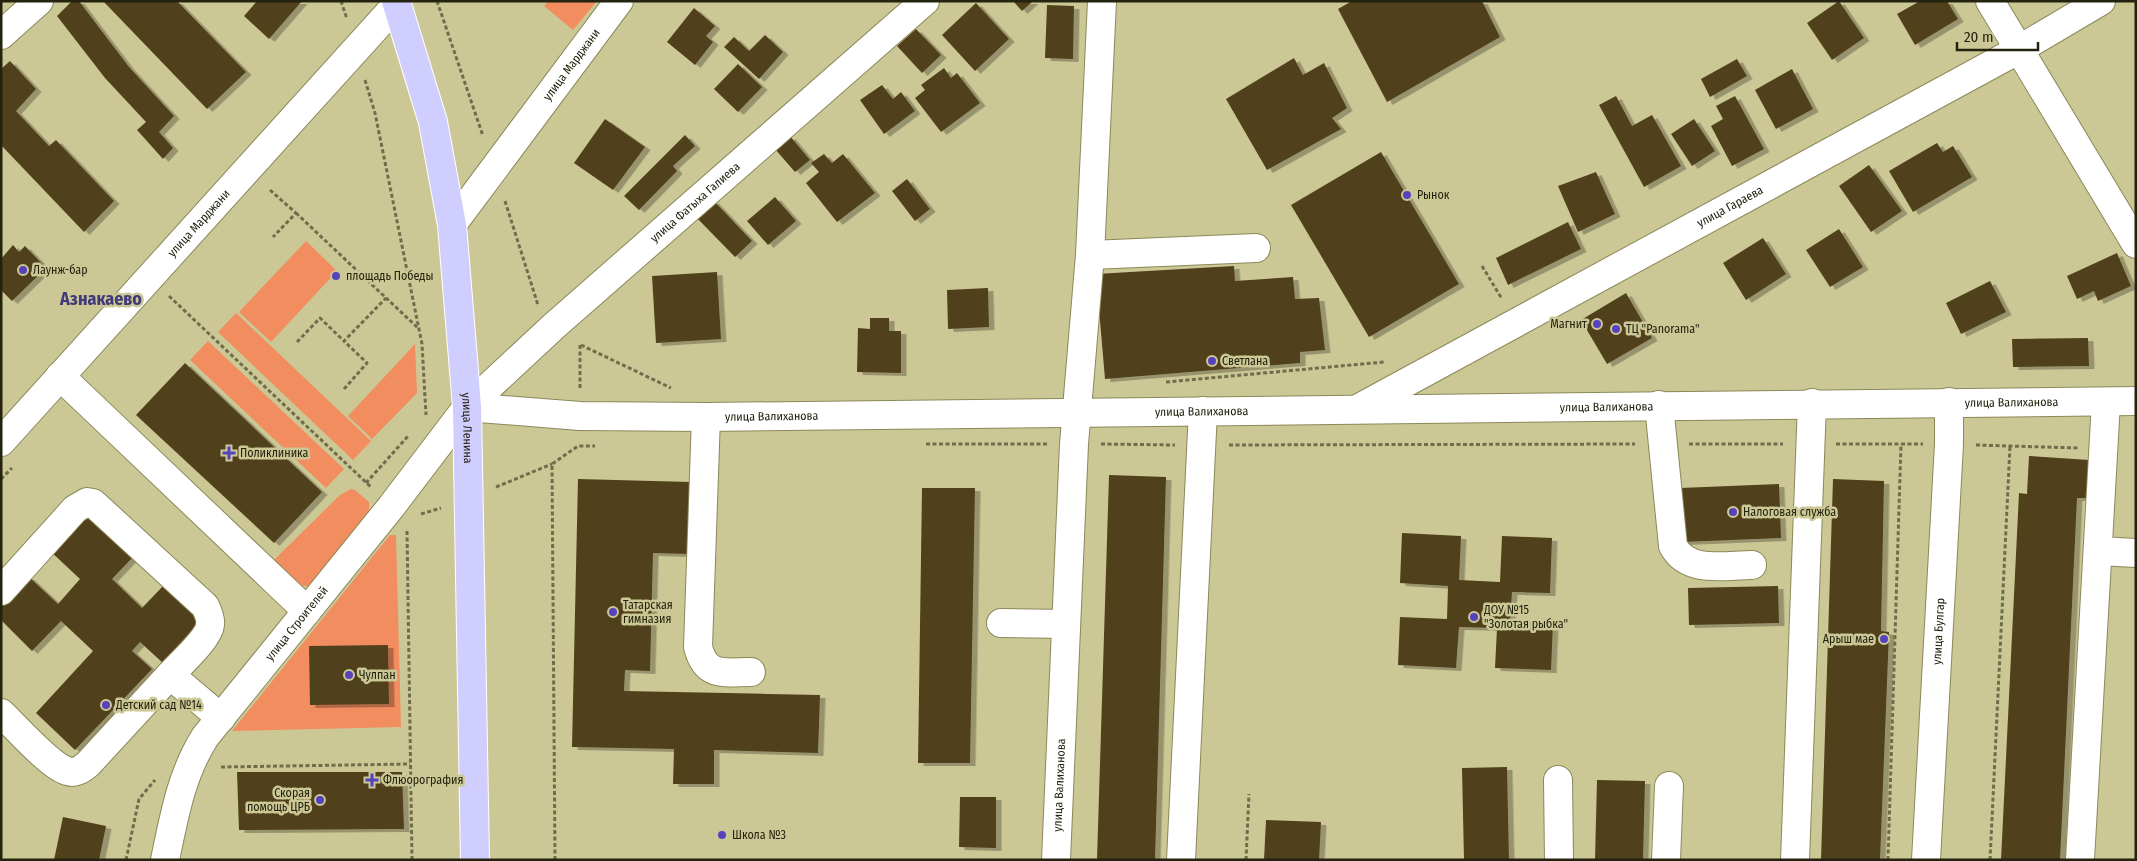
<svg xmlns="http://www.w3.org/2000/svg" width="2137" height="861" font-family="'Fira Sans Condensed',sans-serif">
<defs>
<filter id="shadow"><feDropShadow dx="5.5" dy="3" stdDeviation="0" flood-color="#0004"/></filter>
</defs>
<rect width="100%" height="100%" fill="#ccc896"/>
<g fill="#f18d5f">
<path d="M548,1H597L573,30L544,6Z"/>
<path d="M306,241L337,271L271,342L239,312Z"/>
<path d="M236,313L371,441L353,460L218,332Z"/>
<path d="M208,341L344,469L326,488L190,360Z"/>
<path d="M415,344L417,393L372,439L348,416Z"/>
<path d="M351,489L355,490L369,502V512L310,586H296L274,562V560L340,495Z"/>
<path d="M390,535H396L401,727L232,731Z"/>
</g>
<g fill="#51401b" filter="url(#shadow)">
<path d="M72,1H79L129,67L174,116L159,132L173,148L163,159L137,130L146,122L105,78L57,16Z"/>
<path d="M103,1H177L246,72L207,109Z"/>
<path d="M257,1H302L269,39L244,16Z"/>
<path d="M1013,1H1033L1022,11Z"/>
<path d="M1352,1H1482L1500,37L1387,102L1338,9Z"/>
<path d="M1839,1L1864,38L1832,60L1807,23Z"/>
<path d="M1920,1H1947L1958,19L1915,45L1897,14Z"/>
<path d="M976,3L1009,39L975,71L942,35Z"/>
<path d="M1047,5L1074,6L1073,59L1045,58Z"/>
<path d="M694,8L715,26L706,36L713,42L695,65L667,42Z"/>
<path d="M916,29L941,55L922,73L897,46Z"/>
<path d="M765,35L783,52L759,79L724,47L734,37L749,51Z"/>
<path d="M1294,58L1303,75L1324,63L1347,108L1332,118L1341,129L1267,170L1226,99Z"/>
<path d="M1737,59L1747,76L1710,97L1701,79Z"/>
<path d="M10,61L36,89L16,111L49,146L56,140L114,201L84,232L1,145V69Z"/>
<path d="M738,64L762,87L738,112L714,89Z"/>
<path d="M944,68L951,78L957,73L980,103L941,132L915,98L925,90L921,85Z"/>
<path d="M1792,69L1813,109L1776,129L1755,90Z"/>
<path d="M882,85L893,99L901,92L915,111L884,134L860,100Z"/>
<path d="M1616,96L1632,126L1652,115L1681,166L1644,187L1599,105Z"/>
<path d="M1735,96L1764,149L1732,166L1711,126L1723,119L1716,106Z"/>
<path d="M605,119L645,147L613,190L574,163Z"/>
<path d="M1694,119L1715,151L1692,166L1671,134Z"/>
<path d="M685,135L695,146L673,166L677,171L639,210L624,196Z"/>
<path d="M790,136L810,160L795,172L775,149Z"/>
<path d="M1937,143L1943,152L1953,146L1972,177L1913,212L1889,171Z"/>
<path d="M1381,152L1459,284L1369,337L1291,205Z"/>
<path d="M824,154L832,163L843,154L875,193L837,222L806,183L819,172L811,163Z"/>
<path d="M1869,165L1902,211L1871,232L1839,186Z"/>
<path d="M1596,172L1615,214L1578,232L1558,186Z"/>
<path d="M907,179L930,209L915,221L892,191Z"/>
<path d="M775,197L796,221L768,245L747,221Z"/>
<path d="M713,200L752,241L735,257L695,216Z"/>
<path d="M1568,222L1581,249L1508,285L1496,258Z"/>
<path d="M1839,229L1863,267L1830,287L1806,250Z"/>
<path d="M1763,238L1786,274L1746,300L1723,263Z"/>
<path d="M13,245L19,252L25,246L46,268L12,301L1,290V259Z"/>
<path d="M2117,253L2131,286L2098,301L2094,291L2077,299L2067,276Z"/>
<path d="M1234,266L1235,281L1293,277L1295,299L1319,298L1325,350L1300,352V363L1105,379L1096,274Z"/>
<path d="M717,272L721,339L656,343L652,276Z"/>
<path d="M1990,281L2006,312L1961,334L1946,303Z"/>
<path d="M988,288L989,327L948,329L947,290Z"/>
<path d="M1626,293L1652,338L1607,364L1581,320Z"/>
<path d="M870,318H889V331H901V373L857,372L858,328L870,329Z"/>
<path d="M2088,338L2089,366L2013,367L2012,339Z"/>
<path d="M185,363L322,492L274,543L136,415Z"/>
<path d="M2029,456L2089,460L2087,498H2077L2060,860H2001L2019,493L2027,494Z"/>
<path d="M1109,475L1166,477L1155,860H1097Z"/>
<path d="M578,479L691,482L689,554L653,553L650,671L625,670L624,691L820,695L818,753L714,750V784H673L674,749L572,747Z"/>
<path d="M1833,479L1884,481L1881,631L1889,632L1880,860H1821Z"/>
<path d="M1779,484L1781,538L1682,542L1680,488Z"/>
<path d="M922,488H975L970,763H918Z"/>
<path d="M84,511L133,557L112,579L142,608L163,586L203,623L164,664L140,642L132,651L152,669L75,750L36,713L93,651L61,621L32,651L1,620V604L28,576L58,604L80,579L48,549Z"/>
<path d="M1402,533L1461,536L1459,580L1500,582L1502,536L1552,538L1550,593L1512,592L1510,621L1553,623L1551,670L1495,668L1497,628L1459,627L1456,668L1398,665L1400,617L1447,619L1448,586L1400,583Z"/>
<path d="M1778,586L1779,623L1689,625L1688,588Z"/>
<path d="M388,645L389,704L310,705L309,646Z"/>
<path d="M1507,767L1509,860H1464L1462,768Z"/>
<path d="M237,772H402L404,829L239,830Z"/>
<path d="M1597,780L1645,781L1643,860H1595Z"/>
<path d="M960,797H996V848L959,847Z"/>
<path d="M63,817L106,826L99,860H54Z"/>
<path d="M1266,820L1321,822L1319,860H1264Z"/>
</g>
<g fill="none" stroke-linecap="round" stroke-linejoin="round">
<defs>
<g id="minor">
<path d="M1990,1L2136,244"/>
<path d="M1,35L39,1"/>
<path id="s1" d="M452,225L619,1"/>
<path d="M1090,255L1256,248"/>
<path d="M60,376L307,611"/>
<path d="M1659,405L1673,546C1688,574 1725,565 1752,565"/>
<path id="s2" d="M467,407L580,416L706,417L2136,401"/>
<path id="s3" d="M1361,407L2018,50L2101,1"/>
<path d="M706,417L698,647C706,678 724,672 751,672"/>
<path id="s4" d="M1,442L397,4"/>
<path d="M2099,551L2136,553"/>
<path d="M1,591L75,509L87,502L93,503L205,606C208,612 211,619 210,625C209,638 180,664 170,675"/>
<path d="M1001,623L1066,624"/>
<path d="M1,713C16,727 50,766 67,771C75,774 82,769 88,764L170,675L221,718"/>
<path d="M1558,780L1559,860"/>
<path id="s5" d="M165,860C174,817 181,775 205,737L391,507L467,407L554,326L925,1"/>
<path id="s6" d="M1056,860L1074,444L1090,255L1102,1"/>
<path d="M1181,860L1203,411"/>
<path d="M1666,860L1669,786"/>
<path d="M1795,860L1812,403"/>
<path id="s7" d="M1926,860L1949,444V402"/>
<path d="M2080,860L2106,402"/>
</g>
<g id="major">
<path id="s8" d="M396,1L433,122L452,225L467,407L475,860"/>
</g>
</defs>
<use href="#minor" stroke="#8b8859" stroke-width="30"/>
<use href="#major" stroke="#fff" stroke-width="30"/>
<g stroke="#706d4c" stroke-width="3" stroke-dasharray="4 2.5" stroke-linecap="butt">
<path d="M341,1L347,19"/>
<path d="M437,1L483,136"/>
<path d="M365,80L375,113L422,344L426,415"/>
<path d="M270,190L296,213L273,237"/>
<path d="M505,201L538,305"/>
<path d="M296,213L419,329"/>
<path d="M1482,266L1502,299"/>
<path d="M169,296L372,488"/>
<path d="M297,342L320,318L344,341L386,298"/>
<path d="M580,345V388"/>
<path d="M581,345L671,388"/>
<path d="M1166,382L1384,362"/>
<path d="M344,389L367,363L344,341"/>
<path d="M926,444H1048"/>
<path d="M1101,444L1175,445"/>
<path d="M1689,444H1783"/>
<path d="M1836,444H1923"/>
<path d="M1229,445L1635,444"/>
<path d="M1976,445L2078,448"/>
<path d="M1,479L12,468"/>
<path d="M366,483L409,435"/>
<path d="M496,487L552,464"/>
<path d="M421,514L441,508"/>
<path d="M407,531L412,860"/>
<path d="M221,767L410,764"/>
<path d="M126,860L139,799L155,780"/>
<path d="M555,860L552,464L578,446H595"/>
<path d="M1246,860L1249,794"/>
<path d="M1888,860L1901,444"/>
<path d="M1990,860L2010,446"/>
</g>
<use href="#minor" stroke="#fff" stroke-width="28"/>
<use href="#major" stroke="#d0cefe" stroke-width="28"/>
</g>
<g fill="#5643bb" stroke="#ccc896" stroke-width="2">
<circle cx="1407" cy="195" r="5"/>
<circle cx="23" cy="270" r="5"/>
<circle cx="336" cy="276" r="5"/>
<circle cx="1597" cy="324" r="5"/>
<circle cx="1616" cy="329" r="5"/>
<circle cx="1212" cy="361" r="5"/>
<path d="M226.5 445.5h5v5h5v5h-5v5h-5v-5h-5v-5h5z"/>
<circle cx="1733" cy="512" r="5"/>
<circle cx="613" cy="612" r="5"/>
<circle cx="1474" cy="617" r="5"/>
<circle cx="1884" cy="639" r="5"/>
<circle cx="349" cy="675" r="5"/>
<circle cx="106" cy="705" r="5"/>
<path d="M369.5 772.5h5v5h5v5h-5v5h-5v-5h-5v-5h5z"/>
<circle cx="320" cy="800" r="5"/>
<circle cx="722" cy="835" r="5"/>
</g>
<g text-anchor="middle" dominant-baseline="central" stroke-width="5" stroke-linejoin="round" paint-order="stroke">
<g font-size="12" fill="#24230f" stroke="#ccc896">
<text stroke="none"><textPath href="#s1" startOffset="200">улица Марджани</textPath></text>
<text stroke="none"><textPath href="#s5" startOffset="858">улица Фатыха Галиева</textPath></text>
<text stroke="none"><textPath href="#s3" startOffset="420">улица Гараева</textPath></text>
<text stroke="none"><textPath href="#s4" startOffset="295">улица Марджани</textPath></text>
<text stroke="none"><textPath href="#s2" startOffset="1545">улица Валиханова</textPath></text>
<text stroke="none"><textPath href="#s2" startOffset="1140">улица Валиханова</textPath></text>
<text stroke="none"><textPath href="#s2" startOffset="735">улица Валиханова</textPath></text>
<text stroke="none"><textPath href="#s2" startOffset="305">улица Валиханова</textPath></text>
<text stroke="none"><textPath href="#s8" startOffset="435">улица Ленина</textPath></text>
<text stroke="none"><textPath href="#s5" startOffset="276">улица Строителей</textPath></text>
<text stroke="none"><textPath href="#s7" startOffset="229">улица Булгар</textPath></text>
<text stroke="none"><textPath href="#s6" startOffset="75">улица Валиханова</textPath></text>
</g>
<g font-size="12" fill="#24230f" stroke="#ccc896" text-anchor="start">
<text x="1417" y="195">Рынок</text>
<text x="33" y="270">Лаунж-бар</text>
<text x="346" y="276">площадь Победы</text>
<text x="1587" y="324" text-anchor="end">Магнит</text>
<text x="1626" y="329">ТЦ "Panorama"</text>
<text x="1222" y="361">Светлана</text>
<text x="240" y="453">Поликлиника</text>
<text x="1743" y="512">Налоговая служба</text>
<text x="623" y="605">Татарская<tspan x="623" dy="14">гимназия</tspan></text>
<text x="1484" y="610">ДОУ №15<tspan x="1484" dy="14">"Золотая рыбка"</tspan></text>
<text x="1874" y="639" text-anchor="end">Арыш мае</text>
<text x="359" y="675">Чулпан</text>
<text x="116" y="705">Детский сад №14</text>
<text x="383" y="780">Флюорография</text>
<text x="310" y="793" text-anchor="end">Скорая<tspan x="310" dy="14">помощь ЦРБ</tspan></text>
<text x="732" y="835">Школа №3</text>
</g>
<g font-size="18" font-weight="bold" fill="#403b78" stroke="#ccc896">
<text x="101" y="299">Азнакаево</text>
</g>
</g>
<rect width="2137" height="861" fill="none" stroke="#24230f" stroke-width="5"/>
<path d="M1957 42v8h81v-8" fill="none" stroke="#24230f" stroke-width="2.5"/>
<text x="1964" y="42" font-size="15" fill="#24230f" stroke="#ccc896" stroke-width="4" paint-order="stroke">20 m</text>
</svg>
